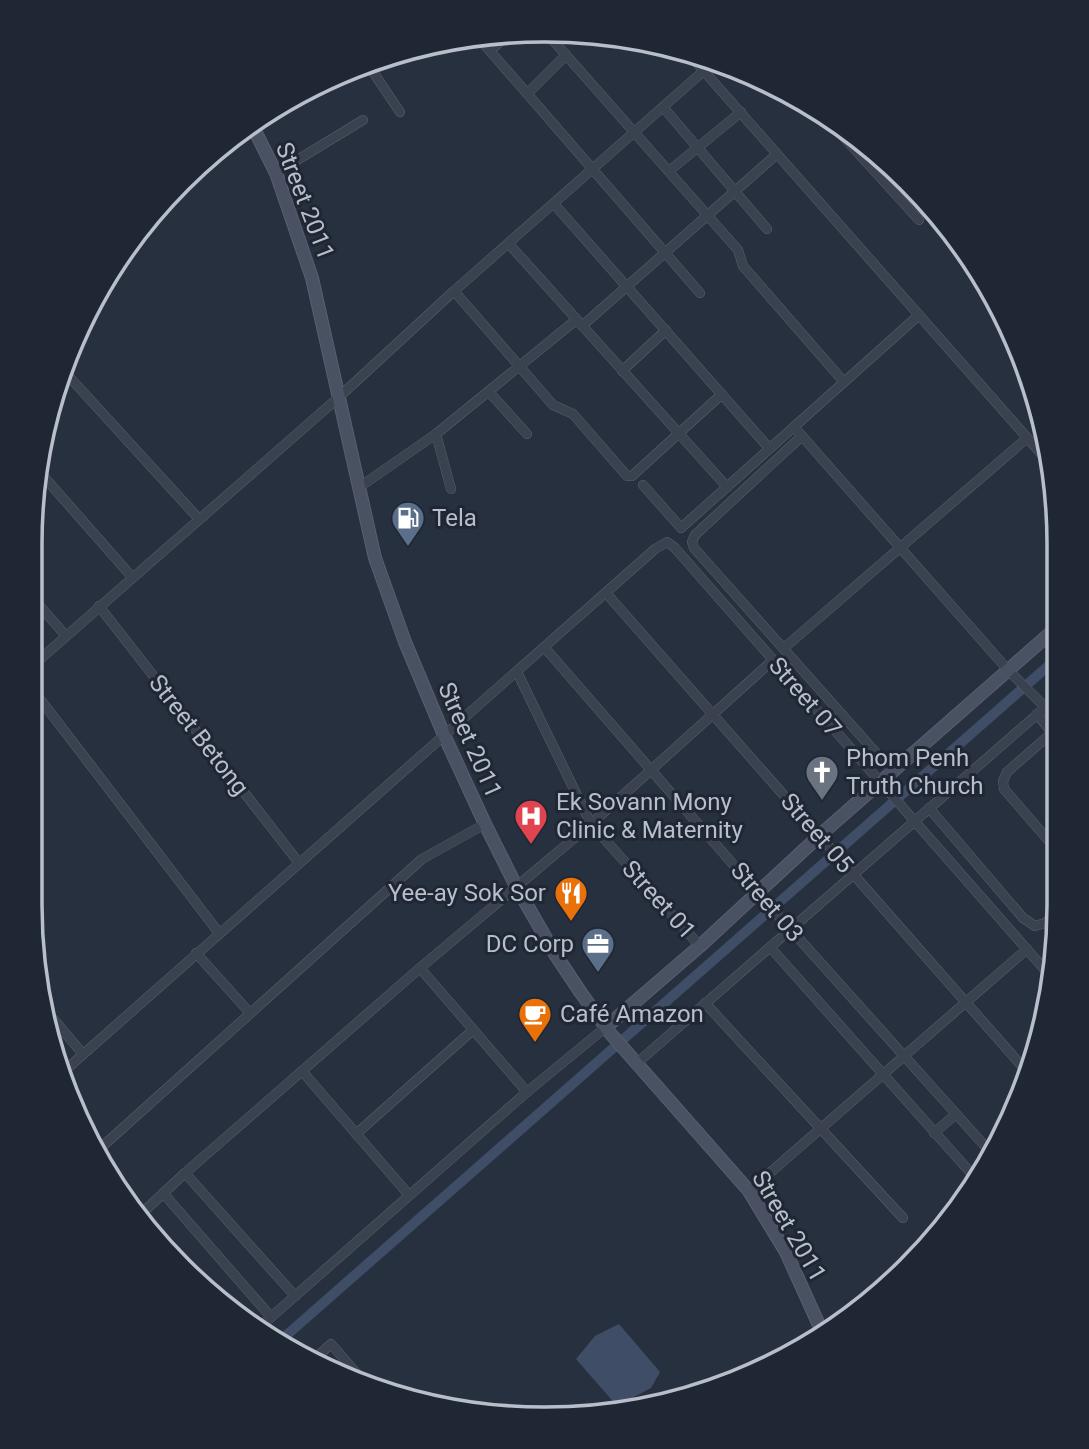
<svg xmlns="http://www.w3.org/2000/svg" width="1089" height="1449" font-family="Roboto,sans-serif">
<rect width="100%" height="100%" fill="#27303f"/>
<path fill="#3f4d67" d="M619,1324L660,1372L651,1388L617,1406L576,1359L595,1336Z"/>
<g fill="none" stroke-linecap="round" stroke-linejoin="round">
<path stroke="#3f4d67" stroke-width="10" d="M281,1340L1055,660"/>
<defs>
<g id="street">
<path d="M544,30L738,250L743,266L844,382"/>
<path d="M477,36L700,293"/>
<path d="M490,51L509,33"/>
<path d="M688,53L1052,466"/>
<path d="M367,63L400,112"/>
<path d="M527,94L566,55"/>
<path d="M663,107L767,229"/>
<path d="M820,111L919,220"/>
<path d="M669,171L741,112"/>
<path d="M276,173L363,120"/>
<path d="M554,204L769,448"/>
<path d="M509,244L727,487"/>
<path d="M454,291L553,405L573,414L627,476H632L722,394"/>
<path d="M582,326L777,154"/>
<path d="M63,370L199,519"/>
<path d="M622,371L666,330"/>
<path d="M489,392L527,434"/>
<path d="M794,427L1008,670L1045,707"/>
<path d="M436,434L451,489"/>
<path d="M802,436L695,535L692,542L694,548L893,772"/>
<path d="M38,470L132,577"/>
<path d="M643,485L681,528L919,315"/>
<path d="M358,488L436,434L576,320"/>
<path d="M606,593L1028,1073"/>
<path d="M31,596L66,636"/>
<path d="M99,606L299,863"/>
<path d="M545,648L758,893L992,1154"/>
<path d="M784,648L1027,438"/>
<path d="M30,668L339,397L454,291L715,61"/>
<path d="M517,672L591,824L700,946"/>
<path d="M30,686L219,933"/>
<path d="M1037,714L1054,735"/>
<path d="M929,808L1023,918L1035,926L1045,923L1055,914"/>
<path d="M1055,848L1004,789L1003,781L1007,772L1055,730"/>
<path d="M770,947L978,1181"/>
<path d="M196,953L250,1013"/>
<path d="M420,968L527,1092"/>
<path d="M705,1003L903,1218"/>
<path d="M43,1007L83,1054"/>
<path d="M637,1063L1055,699"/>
<path d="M302,1071L409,1195"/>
<path d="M62,1073L655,549L667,542L675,548L1053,979"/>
<path d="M934,1133L956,1114"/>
<path d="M356,1134L473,1030"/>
<path d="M95,1153L422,859L485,824"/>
<path d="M185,1173L295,1296"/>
<path d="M749,1191L1027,949"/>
<path d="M163,1193L271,1317"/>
<path d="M140,1215L185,1173L420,968L591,824L772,661"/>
<path d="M900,1276L910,1267"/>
<path d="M261,1326L527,1092L606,1027"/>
<path d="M311,1362L331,1344L365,1383"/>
</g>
<g id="secondary">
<path d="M251,123L276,173L312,278L375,558L405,642L444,735L485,824L516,886L555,954L581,993L610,1033L749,1191L786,1252L824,1336"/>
<path d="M606,1027L700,946L819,836L1055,629"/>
</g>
</defs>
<use href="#street" stroke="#59606d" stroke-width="10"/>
<use href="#secondary" stroke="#59606d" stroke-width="14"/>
<use href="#street" stroke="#3b424f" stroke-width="9"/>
<use href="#secondary" stroke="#4a5162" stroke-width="12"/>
</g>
<defs>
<symbol id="fuel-pin" viewBox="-11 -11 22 30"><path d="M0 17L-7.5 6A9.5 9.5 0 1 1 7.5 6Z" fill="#5c6f8a" stroke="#202734"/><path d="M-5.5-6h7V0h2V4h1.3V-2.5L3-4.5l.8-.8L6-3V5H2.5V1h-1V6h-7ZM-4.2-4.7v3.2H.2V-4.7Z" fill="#fff"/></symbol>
<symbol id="church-pin" viewBox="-11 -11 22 30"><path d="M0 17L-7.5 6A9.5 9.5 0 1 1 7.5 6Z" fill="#6b7280" stroke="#202734"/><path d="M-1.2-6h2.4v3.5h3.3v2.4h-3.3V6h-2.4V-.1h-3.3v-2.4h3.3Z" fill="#fff"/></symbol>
<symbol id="hospital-pin" viewBox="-11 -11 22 30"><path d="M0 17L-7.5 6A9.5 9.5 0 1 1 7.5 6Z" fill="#e0444e" stroke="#202734"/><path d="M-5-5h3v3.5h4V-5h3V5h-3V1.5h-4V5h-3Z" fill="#fff"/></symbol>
<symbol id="restaurant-pin" viewBox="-11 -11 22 30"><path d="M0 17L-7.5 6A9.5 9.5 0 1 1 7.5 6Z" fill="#e8710a" stroke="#202734"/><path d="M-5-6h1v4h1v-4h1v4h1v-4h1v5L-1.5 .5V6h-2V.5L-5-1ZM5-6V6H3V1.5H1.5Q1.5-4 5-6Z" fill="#fff"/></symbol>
<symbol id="office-pin" viewBox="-11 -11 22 30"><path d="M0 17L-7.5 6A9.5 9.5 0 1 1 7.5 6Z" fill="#5c6f8a" stroke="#202734"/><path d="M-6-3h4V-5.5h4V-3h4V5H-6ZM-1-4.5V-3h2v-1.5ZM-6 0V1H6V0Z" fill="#fff"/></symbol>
<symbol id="cafe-pin" viewBox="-11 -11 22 30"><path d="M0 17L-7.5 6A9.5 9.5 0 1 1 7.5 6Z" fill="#e8710a" stroke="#202734"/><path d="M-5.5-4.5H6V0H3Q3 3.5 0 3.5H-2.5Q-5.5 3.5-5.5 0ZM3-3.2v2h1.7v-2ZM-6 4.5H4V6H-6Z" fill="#fff"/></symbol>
</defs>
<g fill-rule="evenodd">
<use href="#fuel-pin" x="389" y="499" width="38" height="52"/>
<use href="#church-pin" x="803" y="753" width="38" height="52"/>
<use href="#hospital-pin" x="512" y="797" width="38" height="52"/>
<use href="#restaurant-pin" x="552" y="874" width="38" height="52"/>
<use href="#office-pin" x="579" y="925" width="38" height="52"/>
<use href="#cafe-pin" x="516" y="995" width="38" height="52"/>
</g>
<g text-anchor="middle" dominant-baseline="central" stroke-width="6" stroke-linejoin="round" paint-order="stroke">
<g font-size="24" fill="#b8beca" stroke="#202734">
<text transform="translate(305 201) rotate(69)">Street 2011</text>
<text transform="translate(805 697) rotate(49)">Street 07</text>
<text transform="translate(199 735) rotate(52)">Street Betong</text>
<text transform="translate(470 740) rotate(66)">Street 2011</text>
<text transform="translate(817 833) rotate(49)">Street 05</text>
<text transform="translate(659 900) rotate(48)">Street 01</text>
<text transform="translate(767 902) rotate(49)">Street 03</text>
<text transform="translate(789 1226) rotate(60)">Street 2011</text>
</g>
<g font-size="24" fill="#b8beca" stroke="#202734" text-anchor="start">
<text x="432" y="518">Tela</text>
<text x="846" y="758">Phom Penh<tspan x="846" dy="28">Truth Church</tspan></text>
<text x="556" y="802">Ek Sovann Mony<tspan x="556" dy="28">Clinic &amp; Maternity</tspan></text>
<text x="546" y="893" text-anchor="end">Yee-ay Sok Sor</text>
<text x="574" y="944" text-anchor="end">DC Corp</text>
<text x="560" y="1014">Café Amazon</text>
</g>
</g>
<path d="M0 0H1089V1449H0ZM544 42H545A502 502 0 0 1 1047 544V905A502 502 0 0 1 545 1407H544A502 502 0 0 1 42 905V544A502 502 0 0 1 544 42Z" fill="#202734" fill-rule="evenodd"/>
<path fill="none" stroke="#b8beca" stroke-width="3.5" d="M544 42H545A502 502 0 0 1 1047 544V905A502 502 0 0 1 545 1407H544A502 502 0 0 1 42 905V544A502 502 0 0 1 544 42Z"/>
</svg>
